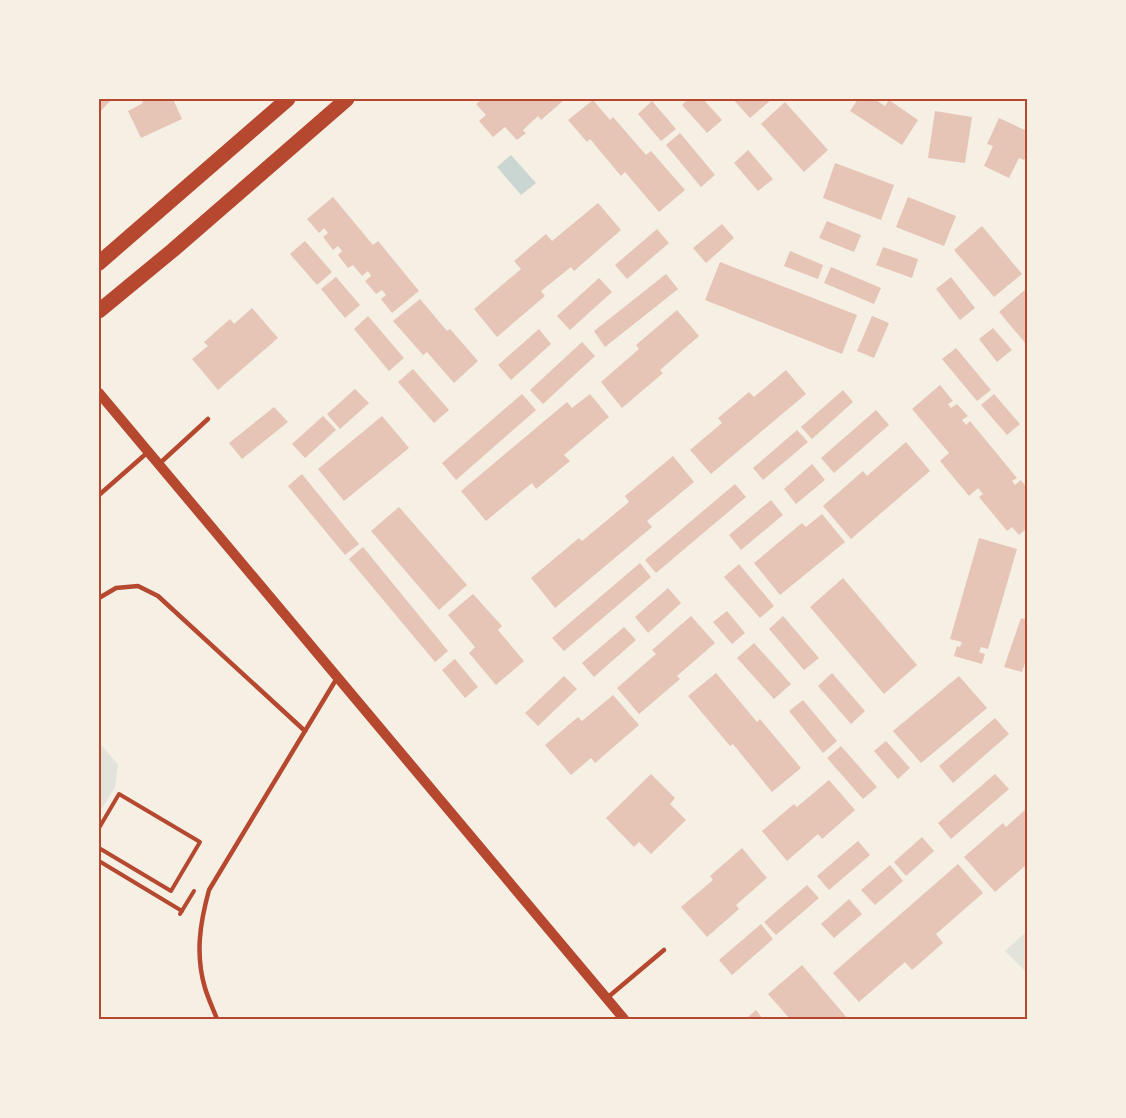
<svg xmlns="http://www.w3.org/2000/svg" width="1126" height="1118" font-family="Quicksand,sans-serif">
<rect width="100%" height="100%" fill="#f6efe4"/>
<g fill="#e2e4dc">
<path d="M99,742L118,765L115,787L99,813Z"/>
<path d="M1027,931V973L1005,951Z"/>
</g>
<path fill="#c9d6d2" d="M511,155L536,183L521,195L497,167Z"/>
<g fill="#e6c5b7">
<path d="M99,99H112L99,113Z"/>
<path d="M141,99H173L182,119L141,138L128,111L143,103Z"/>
<path d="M482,99H565L541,120L538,116L523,130L526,133L517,140L505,127L493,137L479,121L486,115L476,104Z"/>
<path d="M688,99H703L722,120L707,133L682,105Z"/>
<path d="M733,99H772L750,118Z"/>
<path d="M858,99H874L885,106L889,100L918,120L902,145L850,111Z"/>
<path d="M593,100L610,120L613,117L646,155L651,151L685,190L659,212L625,172L621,176L590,139L587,142L568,120Z"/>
<path d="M652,101L676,129L661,141L638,114Z"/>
<path d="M785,102L828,150L804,172L761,124Z"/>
<path d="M935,111L972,117L965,163L928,158Z"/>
<path d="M999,118L1027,131V154L1024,160L1019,158L1009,178L984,166L993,146L987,144Z"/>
<path d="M680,133L715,175L701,187L666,145Z"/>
<path d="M748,150L773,179L758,191L734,163Z"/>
<path d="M835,163L894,185L881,220L823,198Z"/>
<path d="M333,197L373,245L378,241L419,291L392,313L381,299L386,295L382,290L376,294L365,281L371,276L368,271L362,276L353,265L348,268L338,255L342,251L338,246L333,250L323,237L328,233L324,228L319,233L307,219Z"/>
<path d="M908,197L956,216L944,246L896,227Z"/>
<path d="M598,203L621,230L574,271L571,267L541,291L545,296L497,337L474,309L521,269L514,261L546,234L552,241Z"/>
<path d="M827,221L861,235L854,252L819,238Z"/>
<path d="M722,224L734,238L706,263L693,248Z"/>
<path d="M982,226L1022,274L994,297L954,250Z"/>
<path d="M657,229L669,243L627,279L615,265Z"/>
<path d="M305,241L332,272L317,285L290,254Z"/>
<path d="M883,247L918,259L912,278L876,265Z"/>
<path d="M790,251L823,265L818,279L784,266Z"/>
<path d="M720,262L857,315L842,354L705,300Z"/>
<path d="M831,267L881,288L874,304L824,283Z"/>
<path d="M666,274L678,289L605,347L594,331Z"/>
<path d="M336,277L360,305L345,318L321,289Z"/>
<path d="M951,277L975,308L960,320L936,289Z"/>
<path d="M599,278L612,292L570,330L557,316Z"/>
<path d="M1027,288V345L999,312Z"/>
<path d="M420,299L447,331L450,329L478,361L454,383L427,352L423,355L393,321Z"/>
<path d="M252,308L278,338L218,390L192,359L208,346L204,342L230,319L234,324Z"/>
<path d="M677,310L699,336L660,370L663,373L622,408L601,382L639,349L636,345Z"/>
<path d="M368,316L404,358L389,371L354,329Z"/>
<path d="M872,316L889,323L874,358L857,351Z"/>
<path d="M993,328L1012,350L997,362L979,339Z"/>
<path d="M539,329L551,344L511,380L498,365Z"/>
<path d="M582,342L595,356L543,404L530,390Z"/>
<path d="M956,348L991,390L977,401L942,359Z"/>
<path d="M413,369L449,410L434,423L398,382Z"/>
<path d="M786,370L806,394L711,474L690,450L722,423L718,418L749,392L754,397Z"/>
<path d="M940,385L953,401L948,404L951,408L957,404L968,416L962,420L966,425L970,421L1017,478L1012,481L1015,485L1021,480L1027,488V496L1025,497L1027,499V528L1019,535L1012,527L1007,531L979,497L983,494L978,488L969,496L940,461L949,453L912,409Z"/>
<path d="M355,389L369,403L340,429L327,414Z"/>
<path d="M843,390L853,402L812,439L801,427Z"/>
<path d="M522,394L536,410L456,480L442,463Z"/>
<path d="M590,394L609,417L564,455L570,461L536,489L532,483L486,521L461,491L567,402L572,408Z"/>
<path d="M994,394L1020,424L1007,435L981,405Z"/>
<path d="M274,407L288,422L242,459L229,443Z"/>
<path d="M876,410L889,425L834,473L821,458Z"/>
<path d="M323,416L336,430L305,458L292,444Z"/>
<path d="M382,416L409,448L344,501L318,469Z"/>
<path d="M797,430L808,442L763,480L753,468Z"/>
<path d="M906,442L930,471L851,539L823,506L863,471L867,476Z"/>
<path d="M673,456L694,482L647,521L652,527L555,608L531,578L579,538L582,541L629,502L625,496Z"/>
<path d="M812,464L825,480L796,504L784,489Z"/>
<path d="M302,474L359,544L345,555L288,486Z"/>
<path d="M735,484L746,497L656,573L645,560Z"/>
<path d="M771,500L783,515L741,550L729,535Z"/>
<path d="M399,507L467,585L439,610L371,531Z"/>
<path d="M822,514L845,542L780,595L754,563L802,523L806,527Z"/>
<path d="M979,538L1017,549L988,649L981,647L979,652L985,654L982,664L954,656L957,646L960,647L962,642L950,639Z"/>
<path d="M363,547L448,651L435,662L349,559Z"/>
<path d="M640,563L651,577L564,651L552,638Z"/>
<path d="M739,564L774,606L760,618L724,577Z"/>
<path d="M843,578L917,665L884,694L810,607Z"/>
<path d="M668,588L681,603L648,633L635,617Z"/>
<path d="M473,594L502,626L498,630L524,661L496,685L469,653L475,647L448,615Z"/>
<path d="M727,611L745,633L732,644L713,622Z"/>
<path d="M691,616L715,643L677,676L680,679L639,714L617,688L656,654L652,650Z"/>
<path d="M783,616L819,658L804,670L769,629Z"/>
<path d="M1021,618L1027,620V657L1022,672L1004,667Z"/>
<path d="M624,627L636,640L594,677L582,663Z"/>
<path d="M754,643L791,684L774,699L737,658Z"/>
<path d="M455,659L478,687L465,698L442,670Z"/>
<path d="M716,673L757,722L760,719L801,768L772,792L733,744L730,746L688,696Z"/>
<path d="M832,673L865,711L851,724L818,686Z"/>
<path d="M564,676L577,689L538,726L525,713Z"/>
<path d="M959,676L987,708L921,763L893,731Z"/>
<path d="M613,695L639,725L595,763L591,758L571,775L545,745L578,717L582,721Z"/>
<path d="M803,700L837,741L823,753L789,711Z"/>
<path d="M995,718L1009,734L953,783L939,766Z"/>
<path d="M886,741L910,768L898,779L874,751Z"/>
<path d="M841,746L877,787L863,799L827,758Z"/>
<path d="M651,774L675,798L670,804L686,820L651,854L639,842L634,847L606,818Z"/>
<path d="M995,774L1009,789L951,839L938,823Z"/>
<path d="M829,780L855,810L822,839L818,834L787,861L762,831L794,804L797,807Z"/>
<path d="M1027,808V864L995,892L964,857L1003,823L1006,827Z"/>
<path d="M922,837L934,851L906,876L894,862Z"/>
<path d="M858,841L870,855L829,890L817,876Z"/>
<path d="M742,848L767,878L736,905L739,909L707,937L681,907L713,880L710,876Z"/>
<path d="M958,864L983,893L936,934L943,943L912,970L905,962L859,1002L833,973Z"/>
<path d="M890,865L903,881L875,905L861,890Z"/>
<path d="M807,885L819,898L776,935L764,922Z"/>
<path d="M849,899L862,914L834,938L821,924Z"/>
<path d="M761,924L773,939L732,975L719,960Z"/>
<path d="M802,965L848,1019H790L768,994Z"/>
<path d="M756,1010L763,1019H746Z"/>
</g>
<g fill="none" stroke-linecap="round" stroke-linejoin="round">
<g stroke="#b5482f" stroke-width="4">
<path d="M99,828L119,794L200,842L171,891L99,848"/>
<path d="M99,861L182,911"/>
<path d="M180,914L194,891"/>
</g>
<g stroke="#b5482f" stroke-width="4.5">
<path d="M159,464L208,419"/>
<path d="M99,495L148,452"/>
<path d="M99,598L116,588L138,586L158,596L305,731"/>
<path d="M607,998L664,950"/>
<path d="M217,1019C213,1009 208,998 205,988C195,954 200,923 209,890L337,678"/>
</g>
<path stroke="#b5482f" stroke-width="10" d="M99,393L624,1019"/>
<g stroke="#b5482f" stroke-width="15">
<path d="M99,263L288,99"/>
<path d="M99,311L173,250L347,99"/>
</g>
</g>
<rect width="1126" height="1118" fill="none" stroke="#f6efe4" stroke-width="201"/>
<rect x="100" y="100" width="926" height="918" fill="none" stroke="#b5482f" stroke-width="2"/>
</svg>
